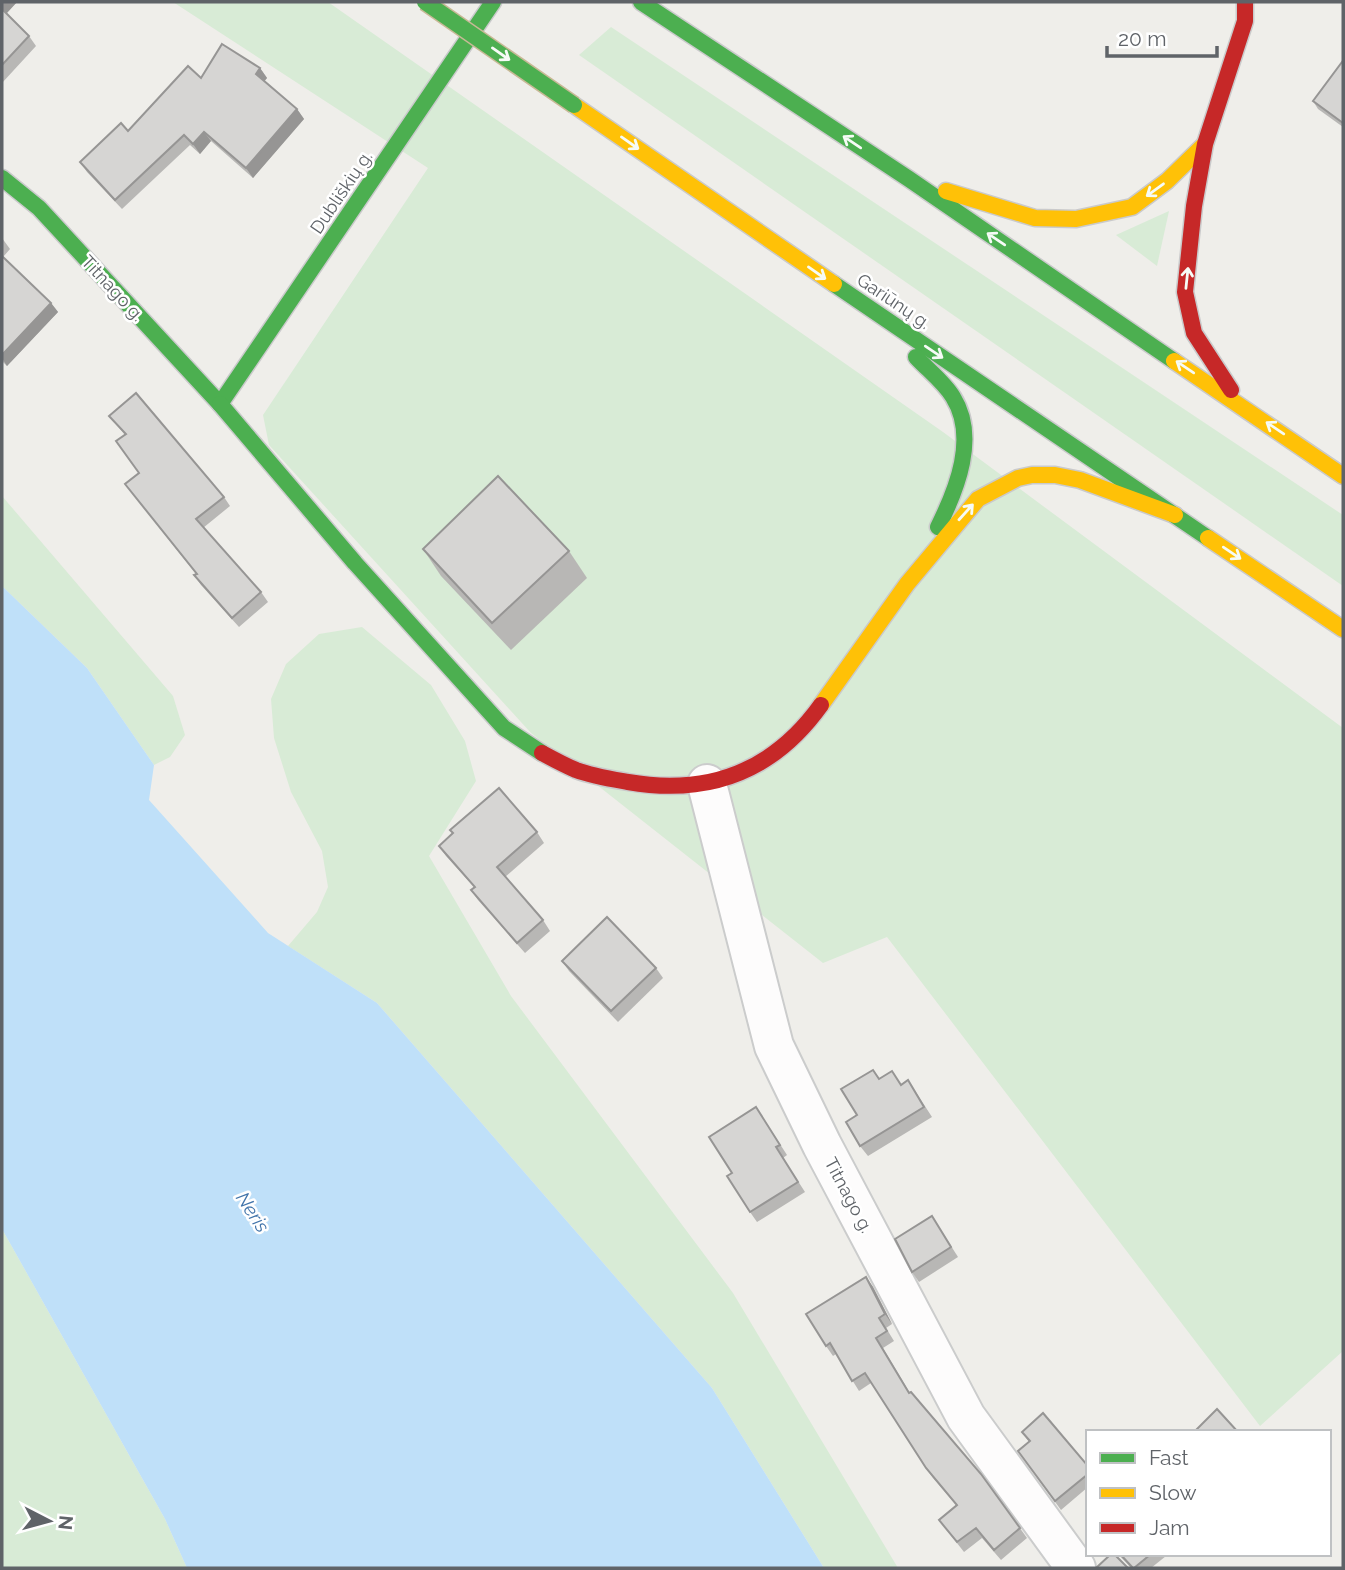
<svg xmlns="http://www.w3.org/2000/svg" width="1345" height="1570" font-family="Raleway,sans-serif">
<rect width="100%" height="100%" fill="#efeeea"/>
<g fill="#d8ebd6">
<path d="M173,2H328L943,432L1343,728V1351L1260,1426L887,937L823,963L531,733L269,445L263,415L428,168Z"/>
<path d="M611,27L1343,515V586L579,55Z"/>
<path d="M1169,211L1157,266L1116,235Z"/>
<path d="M2,496L173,696L185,735L170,757L154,765L87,668L2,586Z"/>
<path d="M362,627L431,685L465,741L476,781L429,856L511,996L733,1293L898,1568H824L712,1388L377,1003L288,946L317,912L328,887L322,851L291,792L274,738L271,699L286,664L319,634Z"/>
<path d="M2,1229L165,1519L187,1568H2Z"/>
</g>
<path fill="#bfe0f9" d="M2,586L87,668L154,765L149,800L268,933L377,1003L712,1388L824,1568H187L165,1519L2,1229Z"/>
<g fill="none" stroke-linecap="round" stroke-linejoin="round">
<defs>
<path id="street" d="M707,784L774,1046L822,1145L966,1417L1076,1568"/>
<g id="fast">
<path d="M641,2L909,179L1174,361"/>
<path d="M2,178L39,208L220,404L493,2"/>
<path d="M834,284L1208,538"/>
<path d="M916,357C928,370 944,382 953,397C978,437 957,489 938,527"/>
<path d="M220,404L355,563L504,728L542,753"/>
</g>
<g id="slow">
<path d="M574,105L834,284"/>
<path d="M946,191L1035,218L1076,219L1132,207L1167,181L1205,144"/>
<path d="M1174,361L1343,476"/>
<path d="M1208,538L1343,629"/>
<path d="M821,705L907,584L978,499L1018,478L1032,475H1055L1080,480L1175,515"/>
</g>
<g id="jam">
<path d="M1231,390L1194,333L1185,292L1194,206L1205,144L1245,21V2"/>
<path d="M542,753C553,759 564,765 576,770C592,776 611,779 628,782C708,796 773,772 821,705"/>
</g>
</defs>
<use href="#street" stroke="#cbcccc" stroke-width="42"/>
<use href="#fast" stroke="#cacacb" stroke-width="19"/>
<use href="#slow" stroke="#cacacb" stroke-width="19"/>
<use href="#jam" stroke="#cacacb" stroke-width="19"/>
<use href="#street" stroke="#fdfcfc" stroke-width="38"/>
<use href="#fast" stroke="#4caf50" stroke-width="16"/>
<use href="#slow" stroke="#ffc107" stroke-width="16"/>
<use href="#jam" stroke="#c62828" stroke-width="16"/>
<defs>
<path id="fast-bridge" d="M425,2L574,105"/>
</defs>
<use href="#fast-bridge" stroke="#c8b996" stroke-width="19" stroke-linecap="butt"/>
<use href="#fast-bridge" stroke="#4caf50" stroke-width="16"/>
</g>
<g fill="#b8b7b5">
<path d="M2,2H17L6,14L29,36L36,46L2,83Z"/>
<path d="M1343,63V127L1318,109L1313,101Z"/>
<path d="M260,68L267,78L264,81L297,109L304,119L253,178L211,141L200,154L190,145L122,209L87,172L80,162L128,131Z"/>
<path d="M2,238L10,249L3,257L51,303L58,312L7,366L2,361Z"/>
<path d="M109,416L224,497L230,506L203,528L261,592L268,602L239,627L201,585L194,575L196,574L125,484L139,473L125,435Z"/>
<path d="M423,549L569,551L587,578L511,650L441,576Z"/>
<path d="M537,832L544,843L505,877L543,920L550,931L525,953L478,900L471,890L474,887L446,856L439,846Z"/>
<path d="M562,961L656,968L663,978L618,1022L569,971Z"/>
<path d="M873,1070L880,1079L901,1084L908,1080L932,1117L868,1156L860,1146Z"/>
<path d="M756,1107L787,1155L783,1158L805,1192L757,1222L750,1212L732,1173Z"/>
<path d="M932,1216L958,1257L919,1282L912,1272Z"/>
<path d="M866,1277L873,1287L892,1324L886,1328L894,1341L883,1348L910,1393L981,1474L1027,1538L1001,1560L982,1538L964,1552L939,1520L956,1505L933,1478L926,1468L871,1383L859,1391L836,1354L833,1356L826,1346Z"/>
<path d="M1022,1432L1088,1466V1487L1061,1510L1018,1451L1029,1442Z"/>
<path d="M1118,1554H1165L1166,1556L1151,1568H1131Z"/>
</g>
<g fill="#969594">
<path d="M2,2H17L5,15L2,11Z"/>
<path d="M260,68L267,78L263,83L256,74Z"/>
<path d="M297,109L304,119L253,178L246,168Z"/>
<path d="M204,132L211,141L200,154L193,144Z"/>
<path d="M51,303L58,312L7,366L2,358V355Z"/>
<path d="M866,1277L873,1287L892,1324L885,1314Z"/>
</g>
<g fill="#d6d5d3" stroke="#969594" stroke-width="2">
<path d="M2,9L29,36L2,65Z"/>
<path d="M222,44L260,68L256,74L297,109L246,168L204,132L193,144L184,135L115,200L80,162L121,123L128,131L188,66L201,78Z"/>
<path d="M1342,62L1343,63V123L1313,101Z"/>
<path d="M2,256L51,303L2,355Z"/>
<path d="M136,393L224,497L196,519L261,592L232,618L194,575L197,574L125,484L139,473L116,441L126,434L109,416Z"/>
<path d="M498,476L569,551L492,623L423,549Z"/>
<path d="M499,788L537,832L497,867L543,920L517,943L471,890L475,887L439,846L453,833L450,830Z"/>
<path d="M607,917L656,968L611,1011L562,961Z"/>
<path d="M873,1070L879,1079L892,1071L901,1085L908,1080L924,1107L860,1146L846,1122L857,1115L841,1089Z"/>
<path d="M756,1107L780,1145L776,1147L798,1182L750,1212L727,1176L732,1173L709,1137Z"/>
<path d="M932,1216L951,1247L912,1272L895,1239Z"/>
<path d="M866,1277L885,1314L879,1318L887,1331L876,1338L909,1393L911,1392L981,1474L1020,1528L994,1550L976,1528L957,1542L939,1520L957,1505L926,1468L865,1373L852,1381L830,1343L826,1346L806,1314Z"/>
<path d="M1217,1409L1238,1432H1196L1195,1431Z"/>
<path d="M1043,1413L1088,1466V1474L1055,1501L1018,1451L1030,1441L1022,1432Z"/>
<path d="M1111,1554H1114L1128,1568H1096Z"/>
<path d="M1120,1554H1151L1134,1568H1133Z"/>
</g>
<defs><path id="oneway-shaft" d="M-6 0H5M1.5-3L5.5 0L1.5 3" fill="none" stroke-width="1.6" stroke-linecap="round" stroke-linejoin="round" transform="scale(1.75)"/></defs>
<g stroke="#f6fbf6">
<use href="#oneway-shaft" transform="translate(501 54) rotate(35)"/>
<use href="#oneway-shaft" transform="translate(852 142) rotate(-146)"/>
<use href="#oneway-shaft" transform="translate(630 143) rotate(35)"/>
<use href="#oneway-shaft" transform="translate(1155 190) rotate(144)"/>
<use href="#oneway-shaft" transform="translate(996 239) rotate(-146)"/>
<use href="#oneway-shaft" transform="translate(817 273) rotate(35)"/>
<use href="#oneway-shaft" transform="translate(1187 278) rotate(-84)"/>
<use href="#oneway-shaft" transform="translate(934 352) rotate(34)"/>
<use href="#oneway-shaft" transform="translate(1185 367) rotate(-146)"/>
<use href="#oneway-shaft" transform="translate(1275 428) rotate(-146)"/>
<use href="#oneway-shaft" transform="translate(966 512) rotate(-48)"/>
<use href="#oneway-shaft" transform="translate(1232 553) rotate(34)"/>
</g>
<g text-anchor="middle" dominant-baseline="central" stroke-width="5" stroke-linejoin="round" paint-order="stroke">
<g font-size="18" fill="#5f6368" stroke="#fff">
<text transform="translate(341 192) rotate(-56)">Dubliškių g.</text>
<text transform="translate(113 288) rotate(47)">Titnago g.</text>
<text transform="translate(894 301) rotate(34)">Gariūnų g.</text>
<text transform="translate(849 1195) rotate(62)">Titnago g.</text>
</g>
<g font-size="19" font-style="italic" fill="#4174aa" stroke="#fff">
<text transform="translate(253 1212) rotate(57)">Neris</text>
</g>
</g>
<rect width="1345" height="1570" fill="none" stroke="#5f6368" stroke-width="7"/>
<rect x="1086" y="1430" width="245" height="126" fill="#ffffff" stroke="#bfc1c3" stroke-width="2"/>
<rect x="1100" y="1453" width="35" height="10" fill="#4caf50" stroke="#bfc1c3" stroke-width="2"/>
<text x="1149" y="1465" font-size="21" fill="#5f6368">Fast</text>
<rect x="1100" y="1488" width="35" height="10" fill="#ffc107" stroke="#bfc1c3" stroke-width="2"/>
<text x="1149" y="1500" font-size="21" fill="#5f6368">Slow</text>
<rect x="1100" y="1523" width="35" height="10" fill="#c62828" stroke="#bfc1c3" stroke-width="2"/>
<text x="1149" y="1535" font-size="21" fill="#5f6368">Jam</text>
<g transform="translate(49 1521) rotate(96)" stroke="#ffffff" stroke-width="5" paint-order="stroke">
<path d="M0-5L12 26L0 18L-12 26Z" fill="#5f6368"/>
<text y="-10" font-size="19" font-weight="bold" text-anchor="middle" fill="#5f6368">N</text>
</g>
<path d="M1107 46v10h110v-10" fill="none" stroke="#5f6368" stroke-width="3.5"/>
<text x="1118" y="46" font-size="21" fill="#5f6368" stroke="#ffffff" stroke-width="5" paint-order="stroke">20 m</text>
</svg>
